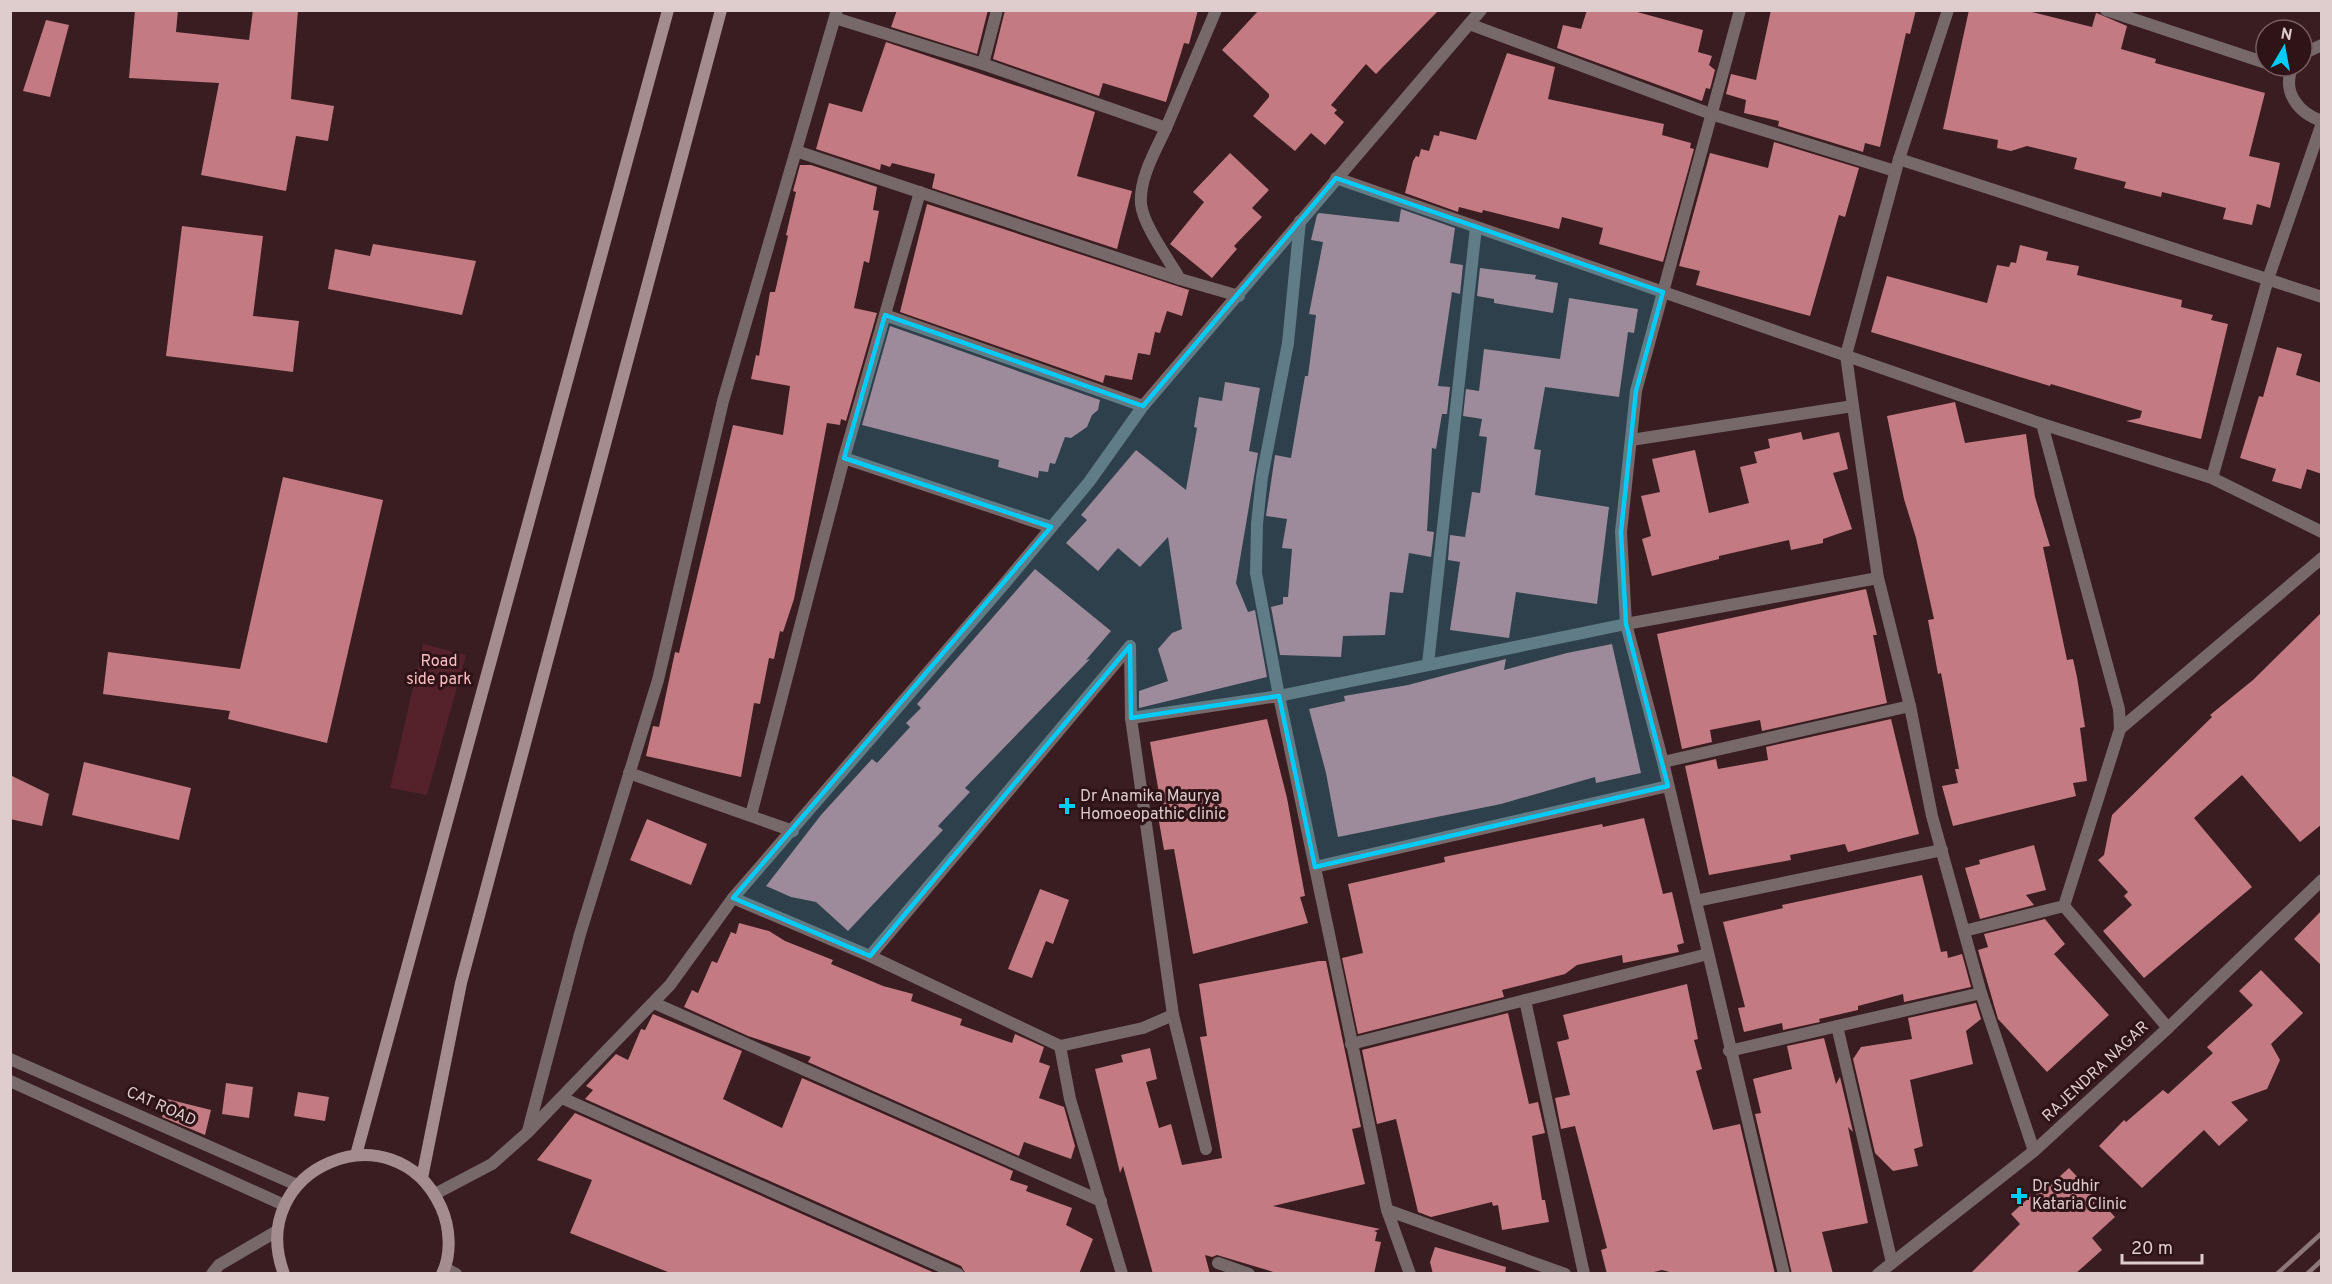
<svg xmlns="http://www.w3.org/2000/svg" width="2332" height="1284" font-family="Overpass,sans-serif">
<rect width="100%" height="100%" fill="#391d20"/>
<path fill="#55212a" d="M423,644L466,655L427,795L390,788Z"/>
<g fill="#c37a82">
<path d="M135,10H178L176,32L249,40L253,10H298L291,99L334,106L328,141L296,136L286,191L201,175L219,83L129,78Z"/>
<path d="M897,10H988L977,54L891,27Z"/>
<path d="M1005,10H1198L1189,44L1184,43L1166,102L1103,83L1099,96L993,59Z"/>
<path d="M1259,10H1439L1376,74L1366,64L1331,105L1337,110L1334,113L1344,122L1325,145L1311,133L1295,151L1253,116L1269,97V94L1222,50Z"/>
<path d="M1587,10H1630L1703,30L1698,52L1712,56L1709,65L1715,70L1710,89L1706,88L1702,101L1557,48L1563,25L1581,29Z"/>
<path d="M1771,10H1916L1910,34L1906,33L1880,147L1865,143L1863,152L1778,126L1779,121L1744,113L1746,100L1726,94L1731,74L1756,80Z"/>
<path d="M1969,10H2024L2092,27L2096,13L2099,14L2127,26L2121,49L2156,59L2155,63L2265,93L2249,156L2280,163L2270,208L2257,204L2252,225L2223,219L2226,208L2162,192L2161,197L2124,188L2126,182L2074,169L2077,158L2027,146L2011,151L1997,148L1998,140L1943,129Z"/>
<path d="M46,20L69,25L50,97L23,91Z"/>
<path d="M886,42L1095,112L1077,176L1132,191L1117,249L932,188L935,174L892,163L890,167L881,164L880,170L816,149L829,103L862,112Z"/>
<path d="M1507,53L1555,67L1548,99L1664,124L1662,135L1691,143L1690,148L1694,149L1663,262L1599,244L1603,228L1562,217L1559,229L1483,210L1482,213L1459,207L1458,212L1405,193L1413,161L1416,156L1419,157L1421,149L1429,151L1434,135L1439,136L1440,131L1476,140Z"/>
<path d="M1774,142L1859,168L1845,217L1839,215L1810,316L1696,285L1700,271L1679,266L1710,153L1768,168Z"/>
<path d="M1230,153L1269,190L1252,208L1262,217L1234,246L1237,249L1212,278L1170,244L1204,202L1193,192Z"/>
<path d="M800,165H811L877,187L873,210L879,211L869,263L864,261L854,308L877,313L846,421L841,419L840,425L827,423L794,599L783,632L780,631L774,659L769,658L760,704L754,703L741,777L646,756L653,726L659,727L675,652L679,653L733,425L783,435L790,386L751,379L756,355L759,356L770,292H775L788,236L786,235L796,192L793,191Z"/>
<path d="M927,204L1189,290L1182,316L1167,311L1160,333L1155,332L1150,355L1138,353L1132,380L1105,375L1103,383L900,312Z"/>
<path d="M1401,209L1455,228L1450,263L1463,265L1460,294L1452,292L1438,386L1450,387L1447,414H1442L1436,449L1432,448L1427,531L1434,532L1431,557L1409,553L1403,593L1390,592L1385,635L1343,636L1341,657L1280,655L1271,607L1283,604V597H1288L1292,549L1282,548L1287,519L1266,516L1275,455L1291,458L1305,376H1308L1316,315L1309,314L1323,242L1311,240L1317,215L1319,213L1399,222Z"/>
<path d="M182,226L263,236L253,316L299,321L293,372L166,356Z"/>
<path d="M373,244L476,261L462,315L328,289L335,249L370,256Z"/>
<path d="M2020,245L2048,252L2046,260L2079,266L2077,275L2182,300L2181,307L2213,315L2211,320L2228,324L2201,439L2126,421L2140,418L2142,411L2051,384L2050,386L1871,332L1887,276L1987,303L1997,265L2009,267L2011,262L2016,263Z"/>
<path d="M1480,268L1536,275L1535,279L1558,283L1553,313L1494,303V299L1477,296Z"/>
<path d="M1569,298L1638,309L1634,333L1628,332L1619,397L1545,387L1534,449L1541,450L1535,495L1609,507L1597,604L1516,592L1509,638L1450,630L1460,562L1448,560L1450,535L1465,537L1472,492L1480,493L1487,437L1479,436L1482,419L1463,416L1466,389L1479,391L1484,349L1560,359Z"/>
<path d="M890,326L1100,400L1098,410L1092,415L1087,427L1071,438L1065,437L1055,464L1050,463L1048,472L1039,471L1038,478L998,467L999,460L862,425Z"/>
<path d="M2277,347L2302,354L2296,375L2322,383V474L2307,469L2301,489L2272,481L2276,469L2240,458L2259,396L2263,397Z"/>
<path d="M1225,382L1260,388L1249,451L1258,453L1236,583L1248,612L1255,610L1267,677L1139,708V691L1168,681L1158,649L1172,633L1182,629L1168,537L1140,567L1118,548L1098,571L1066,543L1087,520L1081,515L1136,450L1186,490L1197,428L1194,427L1199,397L1222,401Z"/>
<path d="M1955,402L1965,443L2026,434L2035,497L2050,546L2043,547L2055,603L2067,660L2073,659L2077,677L2085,727L2080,728L2087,781L2073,783L2076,796L1953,826L1942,786L1958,783L1955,769H1959L1941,673L1938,674L1928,620L1934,619L1916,538L1904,499L1887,416Z"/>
<path d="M1801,432L1803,440L1839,432L1848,469L1833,473L1852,529L1823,539V543L1791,550L1789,540L1719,556V559L1652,576L1642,539L1651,536L1641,496L1660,492L1652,459L1695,450L1709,513L1749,503L1740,467L1757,463L1754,452L1770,448L1768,439Z"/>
<path d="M283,477L383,500L327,743L228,719L230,711L103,694L108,652L240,669Z"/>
<path d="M1035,569L1111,631L1086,660L1090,659L965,788L970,792L938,826L943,830L848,931L816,902L791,897L766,886L821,815L872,759L877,763L910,727L906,723L921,708L917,704Z"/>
<path d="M1866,589L1877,635H1873L1887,703L1762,731L1760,720L1710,730L1712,742L1682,749L1657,634Z"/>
<path d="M2322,612V824L2300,842L2242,775L2194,818L2252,887L2144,978L2103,931L2132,905L2124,896L2128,892L2098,860L2104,855L2112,815L2212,717L2210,715L2253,680Z"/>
<path d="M1612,644L1641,773L1596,783L1595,777L1501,804L1338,837L1326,773L1309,709L1345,701L1344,696L1408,685L1506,659L1504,670L1567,653Z"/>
<path d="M1267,719L1287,798L1305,896L1300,897L1308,923L1193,954L1174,849L1164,850L1158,816H1163L1150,742Z"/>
<path d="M1891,719L1919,834L1848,852L1845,844L1790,855L1791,860L1709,875L1685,766L1716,759L1718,769L1768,760L1766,747Z"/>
<path d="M84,762L191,788L179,840L72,815Z"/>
<path d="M10,775L49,794L42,826L10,819Z"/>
<path d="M1644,818L1663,894L1672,892L1684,943L1677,945L1679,952L1623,963L1622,955L1577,965L1565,974L1502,990L1504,997L1358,1034L1342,958L1363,953L1348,884L1445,862L1444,857L1602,824L1603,827Z"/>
<path d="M647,819L707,844L691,885L630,860Z"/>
<path d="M2034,845L2046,890L2026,895L2034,905L1980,919L1965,868L1980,864L1979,860Z"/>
<path d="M1922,875L1941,952L1947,951L1948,958L1962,954L1971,987L1904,1002L1903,994L1858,1006V1010L1819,1019L1820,1022L1783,1030L1782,1023L1744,1032L1738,1008L1745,1007L1723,922L1783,908L1782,905Z"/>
<path d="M1040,889L1069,900L1053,944L1046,941L1032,978L1008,969Z"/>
<path d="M2322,910V966L2294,939Z"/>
<path d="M2045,919L2065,944L2054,954L2109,1015L2047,1072L1998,1019L1978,950L1988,947L1984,934Z"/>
<path d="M739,923L769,931L785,941L833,960L831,964L883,986L913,994L911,1001L962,1019L960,1025L1012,1043L1015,1034L1044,1047L1039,1062L1050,1066L1039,1098L1064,1107L1075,1146L1071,1159L1024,1142L1019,1156L808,1062L811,1057L748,1036L684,1007L692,990L698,993L712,961L717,963L731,932L736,934Z"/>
<path d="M1319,961H1326L1361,1127L1352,1129L1365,1184L1273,1206L1380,1229L1374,1231L1377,1232L1375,1241L1381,1242L1374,1274H1280L1217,1255L1212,1257L1205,1255L1210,1274H1153L1123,1166L1120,1173L1095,1069L1123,1062L1121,1055L1150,1048L1157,1079L1146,1082L1159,1128L1171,1124L1182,1165L1222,1158L1200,1037L1207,1036L1199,984Z"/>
<path d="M2261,970L2303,1013L2271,1044L2280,1060L2267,1089L2231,1102L2248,1120L2219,1146L2204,1130L2142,1188L2099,1146L2124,1120L2126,1122L2163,1090L2168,1094L2213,1053L2207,1047L2253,1005L2239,991Z"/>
<path d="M1687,984L1698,1039L1694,1040L1702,1069L1696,1071L1713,1130L1740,1124L1775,1274H1677L1662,1270L1646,1274H1607L1601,1250L1607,1248L1575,1126L1561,1129L1555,1098L1570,1095L1557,1042L1569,1039L1563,1015Z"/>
<path d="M1976,1003L1981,1019L1966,1031L1973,1064L1910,1080L1923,1146L1914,1149L1918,1166L1893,1171L1875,1153L1853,1059L1861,1047L1912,1039L1908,1018Z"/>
<path d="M1508,1013L1529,1104L1538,1102L1545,1133L1532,1136L1542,1200H1545L1549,1222L1502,1230L1498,1205L1493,1206L1492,1202L1431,1217L1418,1212L1396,1119L1377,1124L1362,1050Z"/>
<path d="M653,1014L742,1051L723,1099L782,1128L802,1078L1013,1171L1010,1180L1028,1186L1026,1191L1072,1208L1066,1225L1093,1239L1079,1274H966L961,1266L585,1099L593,1090L586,1086L616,1054L628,1060L641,1029L645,1030Z"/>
<path d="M1824,1038L1836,1084L1840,1077L1853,1132L1848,1127L1868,1223L1822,1232L1833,1274H1792L1755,1114L1761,1113L1753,1079L1792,1069L1787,1046Z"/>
<path d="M226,1083L253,1087L249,1118L222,1114Z"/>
<path d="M298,1092L329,1097L325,1121L294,1116Z"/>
<path d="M167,1099L211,1110L205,1135L162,1117Z"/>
<path d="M575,1113L937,1274H673L570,1233L592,1180L537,1160Z"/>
<path d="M2069,1168L2115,1217L2092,1238L2102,1250L2075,1274H1970L2020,1224L2011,1214L2043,1185L2047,1188Z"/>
<path d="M1435,1247L1506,1267L1505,1274H1433L1430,1262Z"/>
</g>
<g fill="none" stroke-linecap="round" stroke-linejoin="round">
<g stroke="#776869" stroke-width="12">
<path d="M1740,10L1636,391L1621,532L1626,624L1663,762L1784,1274"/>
<path d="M2106,10L2266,63"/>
<path d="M835,18L983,64L1166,128C1156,150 1139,178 1141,204C1143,225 1169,260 1180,279L1239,296"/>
<path d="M1469,24L1711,114L1895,171"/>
<path d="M2302,54L2322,45"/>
<path d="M983,64L997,10"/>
<path d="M2274,66L2291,71"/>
<path d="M2293,66C2281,91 2298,113 2322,121"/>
<path d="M1166,128L1216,10"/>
<path d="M796,151L1180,279"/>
<path d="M1899,159L1948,10"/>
<path d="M1336,178L2042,424L2119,709L2120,729L2064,906L1964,931"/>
<path d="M1300,221L1288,343L1262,477L1257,524L1256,573L1279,696L1626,624L1878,578"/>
<path d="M885,315L1143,406"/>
<path d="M2042,424L2212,478L2322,532"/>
<path d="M1631,440L1853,406"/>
<path d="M844,458L1051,527"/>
<path d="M2212,478L2268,279L2322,123"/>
<path d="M1130,646L1131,718"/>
<path d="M1428,664L1476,227"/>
<path d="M2120,729L2322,558"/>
<path d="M1663,762L1910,706"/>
<path d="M629,773L793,831"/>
<path d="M751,815L844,458L920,192"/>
<path d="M1315,867L1668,786"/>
<path d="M733,898L870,956L1060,1046"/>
<path d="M1696,901L1942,850"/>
<path d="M2064,906L2168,1028"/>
<path d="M870,956L1130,646"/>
<path d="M1525,1000L1584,1274"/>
<path d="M654,1003L1101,1201"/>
<path d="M1173,1015L1206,1149"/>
<path d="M1837,1026L1892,1263"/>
<path d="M1351,1044L1708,954"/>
<path d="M1729,1051L1981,993"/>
<path d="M562,1098L958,1274"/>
<path d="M528,1131L580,934L658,680L723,401L837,10"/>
<path d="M2034,1151L1981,993L1932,816L1910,706L1878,578L1853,406L1846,355L1899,159L2322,297"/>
<path d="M435,1194L492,1164L527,1133L670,985L733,898L1005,583L1089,482L1143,406L1481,10"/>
<path d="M1387,1210L1565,1274"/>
<path d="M1218,1263L1249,1274"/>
<path d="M212,1274L219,1265L277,1231"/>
<path d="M1122,1274L1070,1099L1060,1046L1143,1028L1173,1015L1131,718L1279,696L1387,1210L1410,1274"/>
</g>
<g stroke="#776869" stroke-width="12">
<path d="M10,1059L297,1185"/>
<path d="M10,1081L284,1205"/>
<path d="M445,1268L456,1274"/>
<path d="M1878,1274L2034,1151L2168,1028L2322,880"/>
</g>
<g stroke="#a58d8f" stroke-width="12">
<path d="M356,1155L668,10"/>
<path d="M422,1178L461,983L721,10"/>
<path d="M284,1274C244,1168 394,1105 441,1207C450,1227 452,1254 442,1274"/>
</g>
<g stroke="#8e7779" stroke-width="4.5">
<path d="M2277,1274L2322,1233"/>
<path d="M2307,1274L2322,1260"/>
</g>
</g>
<path fill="#05cbf9" fill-opacity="0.2" stroke="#05cbf9" stroke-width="4.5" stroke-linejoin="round" d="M1336,178L1663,292L1636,391L1621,532L1626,624L1668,786L1315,867L1279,696L1131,718L1130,646L870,956L733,898L1051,527L844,458L885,315L1143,406Z"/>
<g fill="#05cbf9" stroke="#2e1317" stroke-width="2">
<path d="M1064 797h6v6h6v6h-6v6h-6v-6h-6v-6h6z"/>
<path d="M2016 1187h6v6h6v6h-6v6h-6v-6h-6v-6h6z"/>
</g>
<g text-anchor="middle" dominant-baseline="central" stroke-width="6" stroke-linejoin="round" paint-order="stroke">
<g font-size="16" fill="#fcbdc3" stroke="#2e1317">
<text x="439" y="662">Road<tspan x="439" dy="18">side park</tspan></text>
</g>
<g font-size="16" fill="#dfcccd" stroke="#2e1317" text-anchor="start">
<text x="1080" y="797">Dr Anamika Maurya<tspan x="1080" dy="18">Homoeopathic clinic</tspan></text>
<text x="2032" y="1187">Dr Sudhir<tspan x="2032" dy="18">Kataria Clinic</tspan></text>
</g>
<g font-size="16" fill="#dfcccd" stroke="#2e1317">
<text transform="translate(2096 1072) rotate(-43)">RAJENDRA NAGAR</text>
<text transform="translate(161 1107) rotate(24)">CAT ROAD</text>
</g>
</g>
<rect width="2332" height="1284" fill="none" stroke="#dfcccd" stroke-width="24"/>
<g transform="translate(2284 48) rotate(10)"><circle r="28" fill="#2e1317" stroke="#755d60" stroke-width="1.5"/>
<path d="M0-4.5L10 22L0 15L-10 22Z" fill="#05cbf9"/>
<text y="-9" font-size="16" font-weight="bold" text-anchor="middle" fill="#dfcccd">N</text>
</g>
<path d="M2122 1254v9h80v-9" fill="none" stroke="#dfcccd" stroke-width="3"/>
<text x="2131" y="1254" font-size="18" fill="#dfcccd" stroke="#2e1317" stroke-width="4.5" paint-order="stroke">20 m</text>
</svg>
